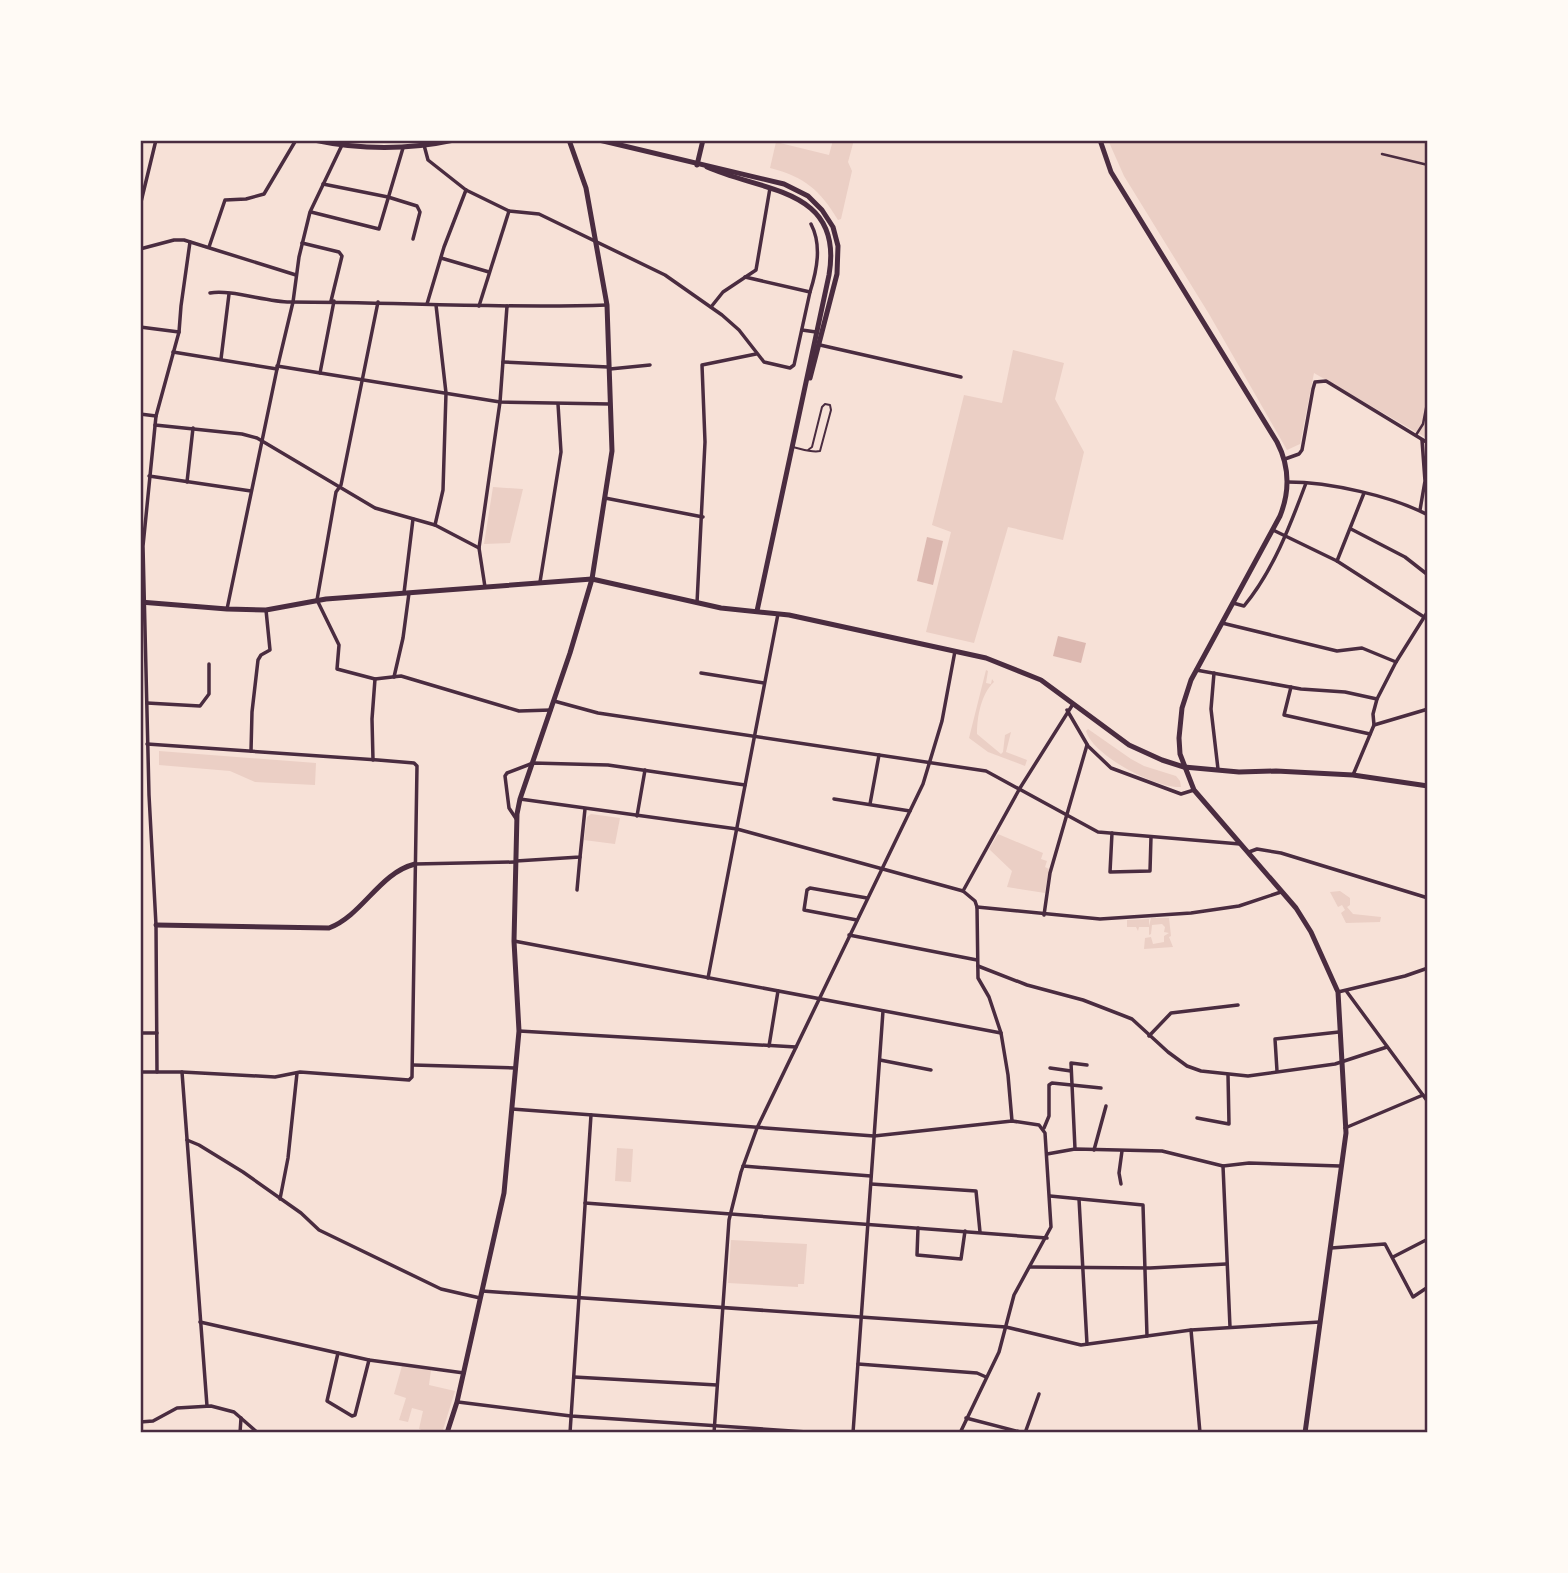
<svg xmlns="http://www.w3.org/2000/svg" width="1568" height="1573" font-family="'Libre Baskerville',serif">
<rect width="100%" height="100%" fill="#f7e1d7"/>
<g fill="#ebcfc5">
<path d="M833,140H854L848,162L852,171L841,219L838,220C820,190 805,177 770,168L776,142L829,155Z"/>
<path d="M1108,140H1428V439L1314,373L1300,444L1287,450L1209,314L1124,176Z"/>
<path d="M1013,350L1064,363L1055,399L1084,452L1063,540L1008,527L974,643L926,632L951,532L932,525L964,395L1002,403Z"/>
<path d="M493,487L523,489L510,543L484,544Z"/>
<path d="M986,670L988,671L986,683L991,684L992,679L994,682C981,694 977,717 977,734L1001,754L1003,752L1005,735L1011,732L1006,752L1027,760L1025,766L988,752L969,738Z"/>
<path d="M1088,729L1131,759L1144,766L1176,776L1180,781L1181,787C1157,789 1093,756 1086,731Z"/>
<path d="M159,751L316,763L315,785L255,782L230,771L159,765Z"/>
<path d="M591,814L620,818L615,844L584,840L587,817Z"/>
<path d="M998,834L1043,853L1041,859L1047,861L1045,867L1049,869L1045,893L1007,887L1012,871L989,849Z"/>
<path d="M1340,891L1350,898V905L1347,907L1353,914L1381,917L1380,922L1346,923L1341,913L1345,910L1342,905L1338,907L1330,892Z"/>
<path d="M1151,918H1169L1171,936L1169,937L1173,947L1144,949L1145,938L1151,937L1153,944L1164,942V936L1169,933L1164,932L1165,927L1162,924L1152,925L1151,934L1149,935V927H1139L1138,931L1136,927H1127V920L1149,919V926Z"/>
<path d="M617,1148L633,1149L631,1182L615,1181Z"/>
<path d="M731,1240L807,1244L804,1284H798V1287L728,1283Z"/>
<path d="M402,1366L431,1370L429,1385L455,1391L442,1433H430L419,1429L423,1411L412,1408L408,1422L399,1420L406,1398L394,1394Z"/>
</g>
<g fill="#dcb8b0">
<path d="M927,537L943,541L933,585L917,581Z"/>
<path d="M1058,636L1086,643L1081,663L1053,656Z"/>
</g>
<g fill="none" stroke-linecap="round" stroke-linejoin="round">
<path stroke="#4a2c40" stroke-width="2" d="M793,447C802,449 812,453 820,451L831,410L830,405L825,404L822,407L812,447L808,450"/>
<g stroke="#4a2c40" stroke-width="2.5">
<path d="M1382,154L1428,165"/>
<path d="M1416,435L1423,424L1428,398"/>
</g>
<g stroke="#4a2c40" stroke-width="3.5">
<path d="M424,145L428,160L466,190L509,211L539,214L665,275L722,315L739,330L764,362L790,368L794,365L810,292L745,277"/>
<path d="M323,184L388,197L417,206L420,212L413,239"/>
<path d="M140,206L156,140"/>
<path d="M311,212L379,229L403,148"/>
<path d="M190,242L181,306L179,332L156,416L143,546L149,795L156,925L157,1072H182L207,1406"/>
<path d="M302,243L339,252L342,256L331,301"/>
<path d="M209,247L225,200L246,199L264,194L296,140"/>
<path d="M140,249L174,240H184L296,275"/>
<path d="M441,258L489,272"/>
<path d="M810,292C817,270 822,245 811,224"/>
<path d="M210,293C230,289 267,302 290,302C396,302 501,309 607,305"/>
<path d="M378,302L341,485L336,492L317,600L339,645L337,669L375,679L401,676L519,711L551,710"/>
<path d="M427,304L444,247L466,190"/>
<path d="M479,306L509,211"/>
<path d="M711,307L723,292L756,270L770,188"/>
<path d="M140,327L179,332"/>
<path d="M802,330L816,332"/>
<path d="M820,345L961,377"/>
<path d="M173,352L277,369"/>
<path d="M221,359L229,294"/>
<path d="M503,362L608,367"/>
<path d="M277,366L500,402L610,404"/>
<path d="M610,369L650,365"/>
<path d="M320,373L334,301"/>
<path d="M140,414L156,416"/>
<path d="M155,425L242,434L257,438L375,508L435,525L479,548"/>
<path d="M1285,459L1299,454L1302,450L1313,389L1315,382L1326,381L1428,443"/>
<path d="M149,476L251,491"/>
<path d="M187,482L193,428"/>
<path d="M1288,482C1329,482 1392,496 1428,515"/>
<path d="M605,498L703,517"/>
<path d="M1420,510L1425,481L1422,440"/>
<path d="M435,525L443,490L446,393L436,305"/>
<path d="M1351,529L1405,557L1428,575"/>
<path d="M1273,530L1337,561L1424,617"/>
<path d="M1337,561L1364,493"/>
<path d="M540,582L561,452L558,404"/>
<path d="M485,587L479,548L500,402L507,306"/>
<path d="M404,593L413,519"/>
<path d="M697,603L705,442L702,365L756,354"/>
<path d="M1233,603L1244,606C1273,571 1290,526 1306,483"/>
<path d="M227,609L277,369L293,302L299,257L310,212L342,145"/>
<path d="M1222,623L1337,651L1362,648L1396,662"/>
<path d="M1196,670L1301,689L1345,692L1377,699"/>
<path d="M701,673L764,683"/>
<path d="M1214,673L1211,709L1218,769"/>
<path d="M394,677L403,638L409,593"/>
<path d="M1291,687L1284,715L1370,734"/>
<path d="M554,701L598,713L986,771L1098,832L1240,844"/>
<path d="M147,703L200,706L209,694V664"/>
<path d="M1067,710L1088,746L1111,768L1181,794L1194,790"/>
<path d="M1374,725L1428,709"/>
<path d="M147,744L378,760L414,763L417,766L412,1077L409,1080L300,1072L275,1077L182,1072"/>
<path d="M251,751L252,712L258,660L261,655L270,650L266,610"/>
<path d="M373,760L372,719L375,679"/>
<path d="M1353,775L1374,725L1373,714L1377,699L1396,662L1428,611"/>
<path d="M520,799L737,829L963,891L975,901L977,907L978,978L989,997L1001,1033L1008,1075L1012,1121"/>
<path d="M834,799L910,811"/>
<path d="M870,804L879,755"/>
<path d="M637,816L645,770"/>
<path d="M517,820L509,808L505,776L507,773L533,763L608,765L745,785"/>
<path d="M1112,833L1110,872L1150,871L1151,837"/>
<path d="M1249,852L1257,849L1281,853L1428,898"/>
<path d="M516,861L580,857L585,809"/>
<path d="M415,864L515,862"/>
<path d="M577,890L580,857"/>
<path d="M963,891L1020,788L1073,704"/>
<path d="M977,907L1100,919L1191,913L1239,906L1281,892"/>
<path d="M1044,915L1050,873L1087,745"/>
<path d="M857,920L804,910L807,890L810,888L867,898"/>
<path d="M849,935L977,960"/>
<path d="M514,941L1001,1033"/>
<path d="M978,966L1027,985L1083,1000L1132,1019L1168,1052L1187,1066L1201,1071L1248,1076L1335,1064L1387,1047"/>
<path d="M708,978L778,614"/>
<path d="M1338,992L1405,976L1428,968"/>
<path d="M1347,992L1428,1102"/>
<path d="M519,1031L796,1047"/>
<path d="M140,1033H157"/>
<path d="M1149,1036L1171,1013L1238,1005"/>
<path d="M769,1046L778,991"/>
<path d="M880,1060L931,1070"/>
<path d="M413,1065L515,1068"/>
<path d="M1050,1068L1071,1071"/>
<path d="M1277,1071L1275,1039L1339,1032"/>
<path d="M140,1072H157"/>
<path d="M512,1109L874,1136L1012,1121L1039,1125L1045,1133L1051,1227L1014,1295L999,1352L960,1433"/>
<path d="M1197,1118L1229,1124L1228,1075"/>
<path d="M1044,1128L1049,1116V1085L1052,1083L1101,1088"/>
<path d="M1345,1128L1423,1095"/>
<path d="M187,1140L199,1145L243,1172L301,1213L319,1230L441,1289L480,1298"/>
<path d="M1075,1149L1071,1063L1087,1065"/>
<path d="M1094,1150L1106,1106"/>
<path d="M1047,1154L1075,1149L1162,1151L1223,1166L1249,1163L1340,1166"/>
<path d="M743,1166L871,1176"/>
<path d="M1223,1166L1230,1327"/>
<path d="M871,1184L976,1191L980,1232"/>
<path d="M1121,1184L1119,1173L1122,1151"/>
<path d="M1050,1196L1143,1205L1147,1336"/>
<path d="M280,1199L288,1158L297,1073"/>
<path d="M1079,1199L1087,1344"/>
<path d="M585,1203L1047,1238"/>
<path d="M918,1228L917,1255L961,1259L965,1231"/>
<path d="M1331,1248L1385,1244L1413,1297L1428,1287"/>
<path d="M1393,1257L1428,1239"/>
<path d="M1030,1267L1150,1268L1226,1264"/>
<path d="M482,1291L1006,1327L1081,1345L1191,1330L1320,1322"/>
<path d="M200,1322L369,1360L464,1373"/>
<path d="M1191,1330L1200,1433"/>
<path d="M338,1353L327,1401L352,1416L355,1415L369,1360"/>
<path d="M858,1364L977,1373L986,1377"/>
<path d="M574,1377L717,1385"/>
<path d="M458,1402L571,1416L822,1433"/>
<path d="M966,1418L1024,1433"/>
<path d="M140,1422L153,1421L177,1408L211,1406L234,1412L258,1433"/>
<path d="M240,1433L241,1418"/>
<path d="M570,1433L591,1115"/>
<path d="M714,1433L729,1220L741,1172L757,1128L923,784L942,721L955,651"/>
<path d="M853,1433L883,1011"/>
<path d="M1025,1433L1039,1394"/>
<path d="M1426,1433H1428"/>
</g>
<g stroke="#4a2c40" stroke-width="5">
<path d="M314,140C361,150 408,150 454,140"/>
<path d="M599,140L784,184L808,196L822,210L833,227L838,246L837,274L810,378"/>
<path d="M1100,140L1111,172L1277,442C1290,467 1290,491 1280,516L1191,680L1182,708L1179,738L1180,754L1194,790L1296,908L1311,932L1338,992L1346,1133L1305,1433"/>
<path d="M697,165L703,140"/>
<path d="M707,167C763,192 844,188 829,275L757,611"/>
<path d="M140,602L227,609L266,610L326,599L592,579L721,608L789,615L986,658L1041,680L1129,745L1162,760L1184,767L1239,772L1276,771L1353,775L1428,786"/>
<path d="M156,925L329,928C363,915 379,873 415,864"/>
<path d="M447,1433L457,1402L504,1193L519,1031L514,941L517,814L520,799L570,653L592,579L612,451L607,305L586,188L569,140"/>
</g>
</g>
<rect width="1568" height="1573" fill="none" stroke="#fffaf5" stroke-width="284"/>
<rect x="142" y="142" width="1284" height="1289" fill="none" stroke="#4a2c40" stroke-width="2.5"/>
</svg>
